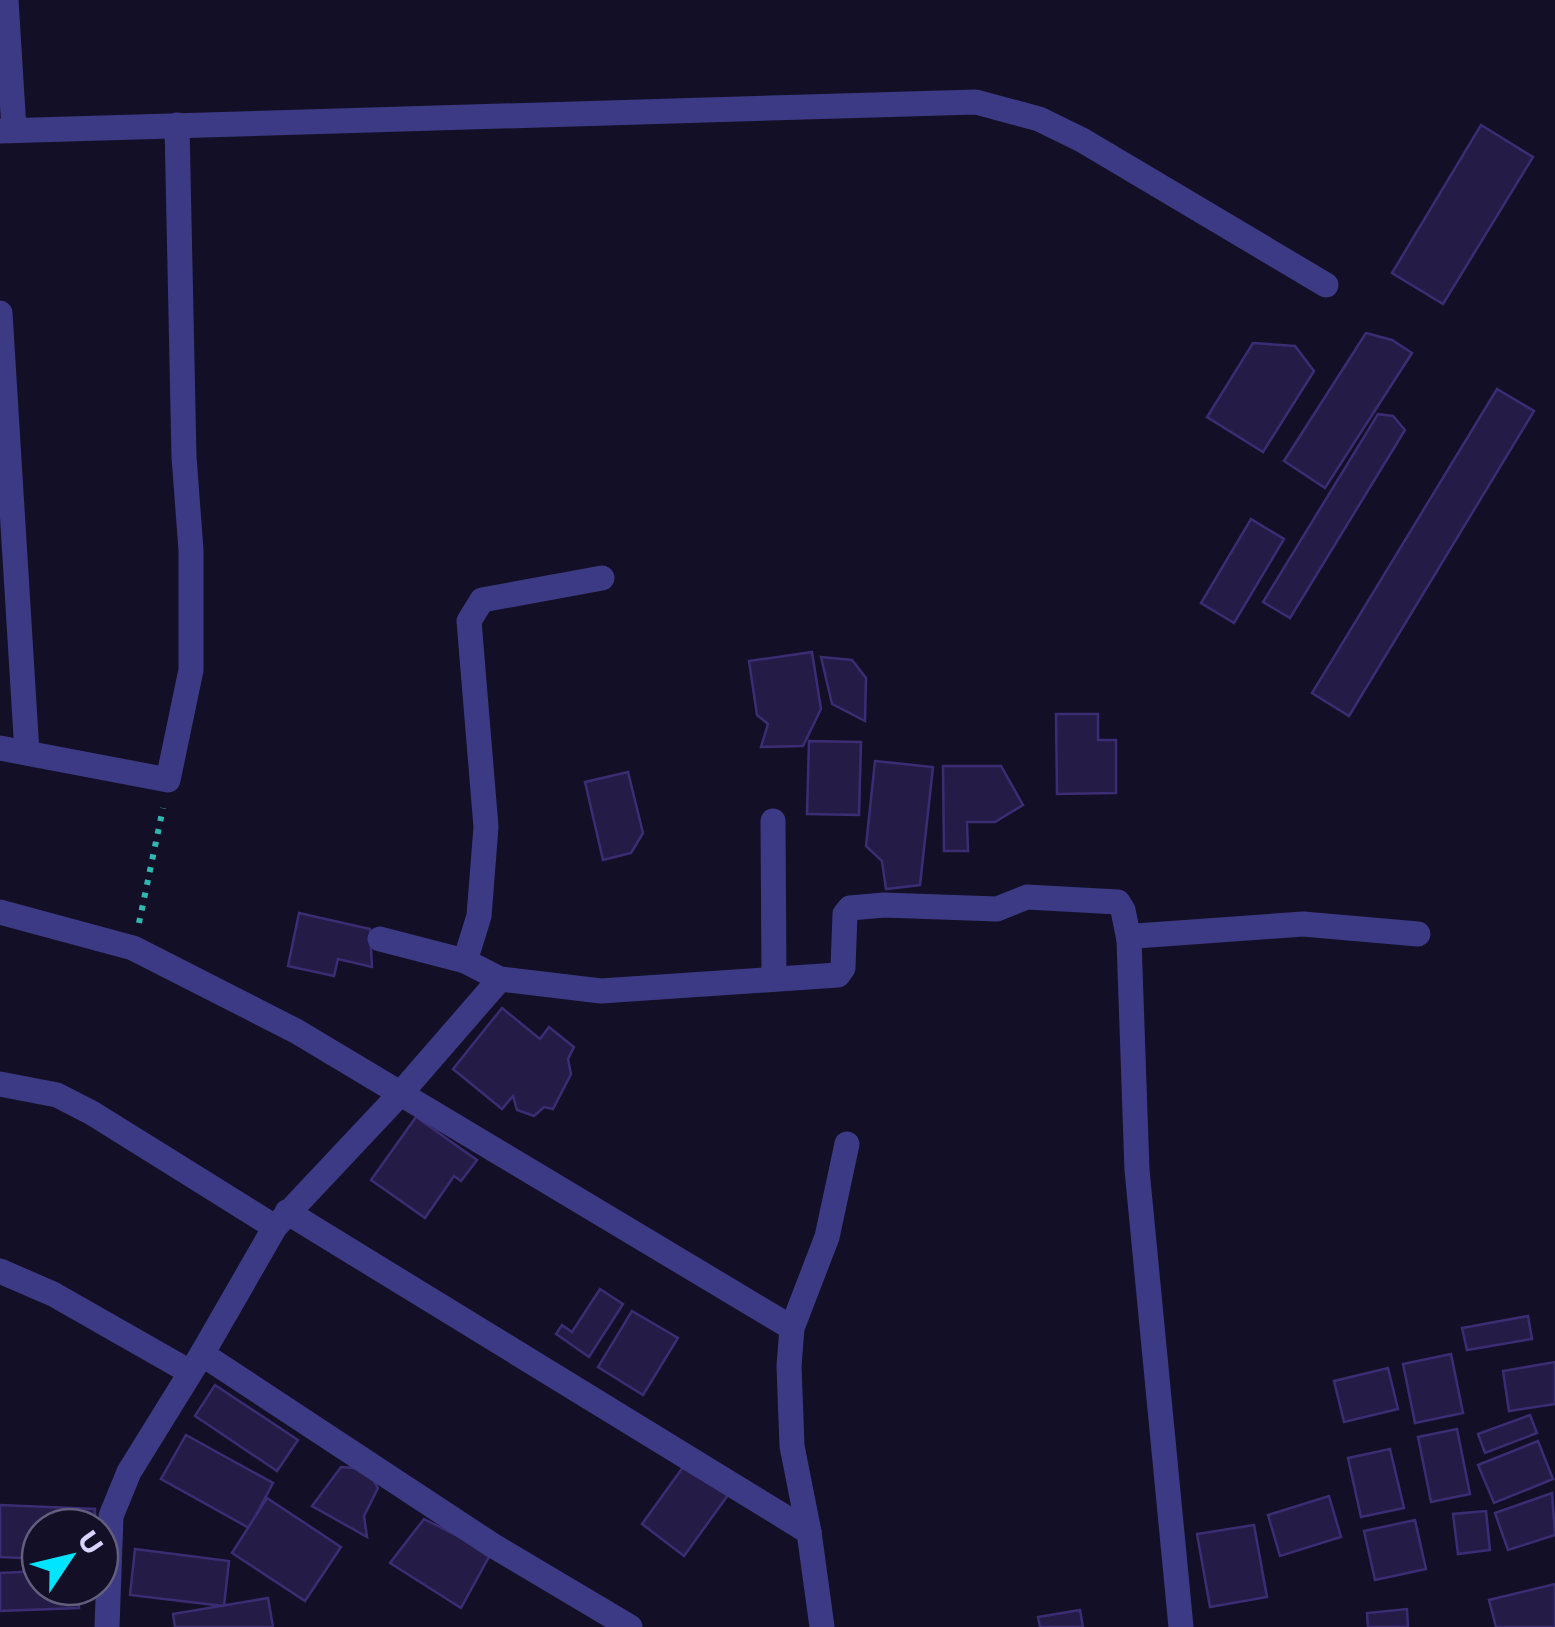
<svg xmlns="http://www.w3.org/2000/svg" width="1555" height="1627" font-family="Montserrat,sans-serif">
<rect width="100%" height="100%" fill="#130f26"/>
<g fill="#241b47" stroke="#3b2d73" stroke-width="2.5">
<path d="M1481,125L1533,157L1443,304L1392,273Z"/>
<path d="M1366,333L1392,340L1412,353L1325,488L1284,461Z"/>
<path d="M1253,343L1295,346L1314,371L1263,452L1207,417Z"/>
<path d="M1497,389L1534,411L1349,716L1312,693Z"/>
<path d="M1378,414L1393,416L1405,430L1290,618L1263,602Z"/>
<path d="M1251,519L1284,539L1234,623L1201,603Z"/>
<path d="M812,652L821,709L803,746L761,747L768,724L757,715L749,661Z"/>
<path d="M821,657L852,660L866,678L865,721L832,704Z"/>
<path d="M1056,714H1098V740H1116V793L1057,794Z"/>
<path d="M809,741L861,742L859,815L807,814Z"/>
<path d="M875,761L933,767L920,885L886,889L882,861L866,846Z"/>
<path d="M943,766H1001L1023,805L995,822H967L968,851H944Z"/>
<path d="M628,772L643,833L631,853L603,860L585,782Z"/>
<path d="M299,913L370,929L372,967L338,959L334,976L288,966Z"/>
<path d="M502,1008L540,1039L549,1027L574,1047L568,1059L571,1074L553,1109L544,1107L534,1116L517,1110L513,1096L502,1109L453,1069Z"/>
<path d="M416,1117L477,1160L461,1181L454,1176L425,1218L371,1180Z"/>
<path d="M600,1289L623,1304L589,1357L556,1334L562,1325L572,1332Z"/>
<path d="M632,1311L678,1338L643,1395L598,1367Z"/>
<path d="M1528,1316L1532,1339L1467,1350L1462,1328Z"/>
<path d="M1451,1354L1463,1413L1415,1423L1403,1364Z"/>
<path d="M1555,1362V1404L1509,1411L1503,1371Z"/>
<path d="M1388,1368L1398,1409L1344,1422L1334,1381Z"/>
<path d="M215,1385L298,1440L277,1471L195,1416Z"/>
<path d="M1530,1415L1537,1433L1485,1453L1478,1434Z"/>
<path d="M1457,1429L1470,1494L1431,1502L1418,1437Z"/>
<path d="M186,1435L273,1483L249,1528L161,1479Z"/>
<path d="M1538,1441L1553,1479L1494,1503L1478,1465Z"/>
<path d="M1390,1449L1404,1508L1361,1517L1348,1458Z"/>
<path d="M686,1463L728,1495L684,1556L642,1524Z"/>
<path d="M341,1467L367,1469L378,1488L364,1516L367,1537L312,1506Z"/>
<path d="M1552,1493L1555,1535L1508,1550L1495,1513Z"/>
<path d="M1329,1496L1341,1537L1280,1556L1268,1515Z"/>
<path d="M267,1498L341,1547L305,1601L232,1553Z"/>
<path d="M0,1505L95,1509V1527H40V1559L0,1557Z"/>
<path d="M1486,1511L1490,1550L1458,1554L1453,1514Z"/>
<path d="M424,1519L491,1553L461,1608L390,1563Z"/>
<path d="M1415,1520L1426,1569L1375,1580L1364,1531Z"/>
<path d="M1254,1525L1267,1597L1210,1607L1197,1534Z"/>
<path d="M135,1549L229,1561L224,1606L130,1595Z"/>
<path d="M40,1571V1587H78L79,1608L0,1611V1573Z"/>
<path d="M1555,1584V1627H1496L1489,1600Z"/>
<path d="M268,1598L273,1627H175L173,1614Z"/>
<path d="M1407,1609L1408,1627H1368L1367,1613Z"/>
<path d="M1080,1610L1083,1627H1040L1038,1617Z"/>
</g>
<g fill="none" stroke-linecap="round" stroke-linejoin="round">
<path stroke="#2fb8b0" stroke-width="6" stroke-dasharray="5 8" stroke-linecap="butt" d="M139,923L163,808"/>
<g stroke="#3d3a85" stroke-width="25">
<path d="M6,0L14,129"/>
<path d="M0,131L976,102L1039,119L1082,140L1326,285"/>
<path d="M0,313L27,753"/>
<path d="M0,748L168,780L191,670V550L184,457L177,125"/>
<path d="M773,821L774,979"/>
<path d="M0,912L133,948L296,1031L792,1328"/>
<path d="M380,939L465,961L500,979L601,991L838,975L843,968L845,914L850,908L884,905L997,909L1027,897L1118,902L1123,910L1129,940L1137,1170L1181,1627"/>
<path d="M1129,940L1136,936L1303,924L1418,934"/>
<path d="M465,961L479,916L486,827L469,621L482,600L602,578"/>
<path d="M0,1084L57,1095L92,1113L275,1227"/>
<path d="M287,1212L809,1532"/>
<path d="M0,1271L53,1294L190,1372"/>
<path d="M202,1354L275,1227L401,1093L500,979"/>
<path d="M107,1627L111,1516L129,1472L202,1354L492,1545L630,1627"/>
<path d="M822,1627L809,1532L792,1446L789,1366L792,1328L827,1237L847,1144"/>
</g>
</g>
<g transform="translate(70 1557) rotate(55)"><circle r="48" fill="#130f26" stroke="#625e7d" stroke-width="2.5"/>
<path d="M0-8L18 38L0 25L-18 38Z" fill="#00e5ff"/>
<text y="-15" font-size="28" font-weight="bold" text-anchor="middle" fill="#d9d4ff">U</text>
</g>
</svg>
